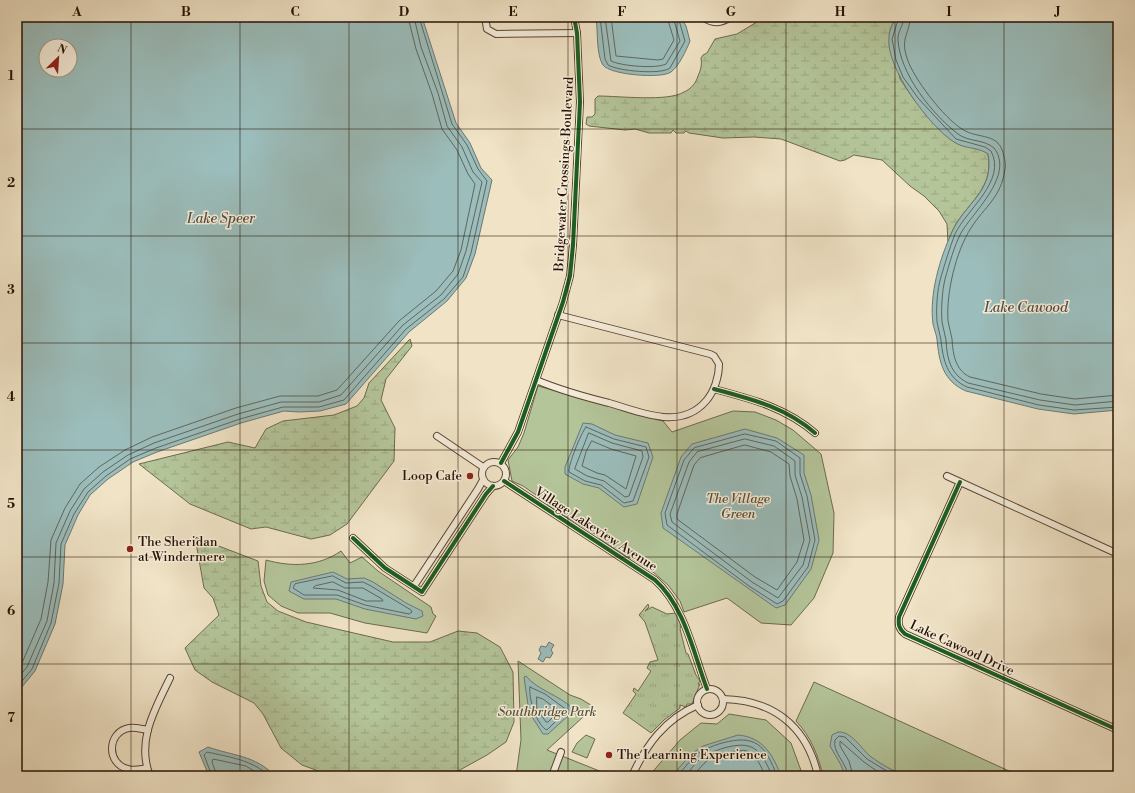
<svg xmlns="http://www.w3.org/2000/svg" width="1135" height="793" font-family="'Libre Bodoni',serif">
<defs>
<pattern id="grass-tufts" width="24" height="20" patternUnits="userSpaceOnUse"><rect width="24" height="20" fill="#b4c59a"/><path d="M3 7l-1-3M5 7V3M7 7l1-3M15 17l-1-3M17 17v-4M19 17l1-3" fill="none" stroke="#9ba883"/></pattern>
<pattern id="wetland-marsh" width="20" height="14" patternUnits="userSpaceOnUse"><rect width="20" height="14" fill="#b4c59a"/><path d="M1 5h8M5 5V1M11 12h8M15 12V8" fill="none" stroke="#9ba883"/></pattern>
</defs>
<rect width="100%" height="100%" fill="#f0e3c6"/>
<filter id="stains"><feTurbulence type="fractalNoise" baseFrequency=".005" numOctaves="4"/><feColorMatrix values="0 0 0 0 .2 0 0 0 0 .09 0 0 0 0 .02 0 0 0 .5 -.17"/></filter>
<radialGradient id="worn" r=".72"><stop offset=".6" stop-color="#630" stop-opacity="0"/><stop offset="1" stop-color="#630" stop-opacity=".3"/></radialGradient>
<path fill="url(#grass-tufts)" stroke="#6e6a4e" d="M648,604L649,607L645,611L652,607L667,614L676,613L681,625L680,629L686,653L688,654L696,675L700,681L698,684H700L692,704H687L686,707L680,705V708L664,720L651,733L623,713L636,694L633,691L634,688L638,691L651,671L647,668L650,662L658,660L645,622L639,615Z"/>
<g fill="url(#wetland-marsh)" stroke="#6e6a4e">
<path d="M765,17H896L890,30L900,79L915,101L954,142L984,151L988,154C993,184 976,196 960,218C954,225 951,234 948,243L947,224L939,211L924,196L910,186L882,160L854,155L845,160L840,161L781,139L754,137L723,138L689,133L686,131L684,133H676L673,130L671,133H649L635,129L625,130L589,126L586,124L587,117H592L595,114V99L598,96C619,96 668,102 684,92C691,89 696,83 698,76C701,69 702,65 701,58L703,55L707,53L715,39L737,34Z"/>
<path d="M410,339L412,346L386,379L381,400L395,428L394,461L347,524L330,535L311,539L266,527L251,529L190,504L139,464L228,442L255,448L266,429L283,421L334,415L357,406L364,398L369,383Z"/>
<path d="M195,537L258,561L261,586L267,602L278,611L306,622L393,642H430L458,631L477,633L500,647L513,672L514,722L506,742L487,755L449,776H332L302,765L281,748L263,714L254,703L212,682L195,670L185,648L219,615L213,598L204,588Z"/>
</g>
<g fill="#b4c59a" stroke="#6e6a4e">
<path d="M538,386L663,421L672,432L733,411L755,412L776,420L793,430L821,454L834,513L833,553L814,598L791,625L761,623L727,598L684,612L680,601L668,585L653,572L631,558L627,557L601,540L598,536L549,506L546,502L523,486L512,481L508,460L518,447L524,433Z"/>
<path d="M341,551L350,563L362,557L378,571L431,607L433,614L436,616L427,633L365,623L330,613H298L281,606L268,595L264,581L266,560C291,567 318,567 341,551Z"/>
<path d="M518,661L570,695L581,699L594,707L547,750L612,776H516L521,740Z"/>
<path d="M814,682L1020,776H823C818,755 811,737 796,721Z"/>
<path d="M729,714L766,720L791,743L803,776H649L680,740L701,723L717,724Z"/>
<path d="M586,735L595,739L587,758L572,752L577,743Z"/>
</g>
<g fill="#9bbdbb" stroke="#6d7871" fill-rule="evenodd">
<path d="M17,17H422L456,123L470,143L481,168L492,180L475,254L466,278L447,301L409,332L346,404L320,411L299,412L284,411L241,423L157,452L133,462L108,479L90,495L78,515L65,545L63,584L55,624L35,671L17,693ZM46,46H70V70H46Z"/>
<path d="M596,17H681L686,26L690,41C686,51 679,66 671,72C662,79 610,75 603,65C596,55 598,30 596,17Z"/>
<path d="M896,17H1118V410L1074,414L1038,409L966,391C943,381 939,362 937,339C936,333 934,329 933,324C929,294 940,258 952,232C965,203 995,191 988,154C979,147 964,149 954,142C930,127 885,67 889,37C889,30 893,23 896,17Z"/>
<path d="M583,423L592,424L615,435L648,443L653,457L637,504L624,507L599,488L583,484L565,474V467Z"/>
<path d="M745,429L777,438L804,455V473L811,495L819,540L811,569L785,605L776,608L663,528L661,513L681,457L692,444Z"/>
<path d="M333,572L347,579L364,578L373,582L406,603L422,611L423,616L416,619L365,609L336,599H304L289,591L291,582Z"/>
<path d="M549,642L554,645L551,650L553,653L550,658L546,657L543,662L538,659L541,653L539,650L541,646L546,647Z"/>
<path d="M526,676C537,690 559,695 572,708L570,714L548,734H543L529,712L524,677Z"/>
<path d="M838,732C851,731 861,748 870,756C882,765 893,771 907,776H845L841,765L830,746L832,735Z"/>
<path d="M738,735C763,737 773,755 781,776H672L691,754L703,746Z"/>
<path d="M208,747C233,756 255,755 275,776H209L199,752Z"/>
</g>
<g fill="none" stroke-linecap="round" stroke-linejoin="round">
<g stroke="#61665e" stroke-width="1">
<path d="M600,17L605,59L608,65C618,71 661,75 670,68L685,41L678,17"/>
<path d="M605,17L611,61C621,66 656,69 666,64L680,41L673,17"/>
<path d="M611,17L616,56L658,60L663,59L674,40L667,17"/>
<path d="M899,17L892,39L896,60L903,77L918,98L956,139L985,147L991,151C1007,181 966,210 955,234C950,247 945,263 941,277C937,290 936,308 937,322C938,328 940,334 941,340C943,360 947,378 967,387L1039,405L1074,410L1118,407"/>
<path d="M904,17C904,25 897,32 898,40C900,74 932,114 958,134C968,142 984,139 994,148C1015,175 973,212 961,233C954,246 949,265 945,279C942,292 941,309 942,322C943,328 945,334 946,340C947,358 950,374 968,383L1040,400L1075,405L1118,401"/>
<path d="M910,17C910,34 900,37 907,58C913,78 944,118 962,129C978,140 1000,131 1004,157C1005,160 1006,165 1005,169C1001,198 985,206 971,228C956,251 946,293 948,321C949,327 951,333 952,339C953,354 955,370 970,377L1041,394L1075,399L1118,395"/>
<path d="M586,427L614,439L646,447L649,457L633,501L624,503L601,485L585,481L569,472C568,465 581,433 586,427Z"/>
<path d="M589,433L612,443L642,451L643,457L629,496L625,497L604,481L587,476L575,469Z"/>
<path d="M745,434L776,441L800,458V474L807,496L815,540L808,567L783,601L777,604L749,586L667,525L665,513L684,460L694,448Z"/>
<path d="M745,439L774,446L795,461V475L802,497L810,540L803,565L778,598L752,582L672,522L670,514L689,462L697,452Z"/>
<path d="M592,441L611,449L636,456L626,489L605,475L597,473L582,466L586,452Z"/>
<path d="M745,445L771,452L789,464L790,476L797,499L804,540L797,562L777,590L755,577L677,519V514L694,465L700,458Z"/>
<path d="M333,576L346,583L363,582L371,586L411,610L412,612L409,614L365,605L337,595H304L293,588L295,584Z"/>
<path d="M333,582L345,588H363L382,599L383,601H366L338,590L313,588L315,586Z"/>
<path d="M17,670L22,663L41,619L48,582L51,540L65,508L80,484L99,467L125,450L152,437L236,408L280,396H318L337,390L399,321L436,291L453,271L461,250L475,184L468,174L457,150L442,129L432,94L416,49L408,17"/>
<path d="M17,679L27,667L47,621L54,583L56,543L70,511L84,489L103,472L128,455L154,443L238,414L281,402H319L341,395L403,325L441,295L458,274L466,251L482,182L473,172L462,147L447,126L438,93L421,47L414,17"/>
<path d="M17,687L32,669L51,623L59,583L61,544L74,514L88,492L106,476L130,459L156,448L240,419L283,407H319L344,400L406,329L444,299L463,277L471,253L487,181L478,169L467,145L452,124L419,17"/>
<path d="M530,687L545,694L567,710L547,730C537,726 528,698 530,687Z"/>
<path d="M537,697L543,699L559,711L548,722H546L537,709Z"/>
<path d="M212,776L204,755L207,752C229,757 253,760 269,776"/>
<path d="M217,776L212,762L213,759L246,766L262,776"/>
<path d="M677,776C683,770 688,763 694,757C702,750 712,746 722,743C756,734 765,745 777,776"/>
<path d="M685,776C690,771 694,764 699,760C706,754 715,751 724,748C753,740 761,749 772,776"/>
<path d="M693,776C698,770 702,765 708,760C715,756 740,748 747,751C757,756 761,766 765,776"/>
<path d="M848,776C847,763 832,752 835,740L839,736L845,737L867,759L895,776"/>
<path d="M853,776L849,761L840,746V741L864,762L884,776"/>
</g>
<defs>
<g id="minor">
<path d="M485,17L487,29L496,34L577,33"/>
<path d="M703,17C713,25 721,23 731,17"/>
<path d="M536,380C560,390 585,397 609,403C641,412 680,431 706,401C714,392 719,377 719,364L714,356L710,354L558,315"/>
<path d="M714,389C751,399 785,407 815,433"/>
<path d="M437,436L483,467"/>
<circle cx="494" cy="474" r="12"/>
<path d="M501,463L518,432L563,302L570,276L573,245L580,102L577,33L574,17"/>
<path d="M947,476L1118,554"/>
<path d="M504,481L655,580C685,607 693,652 707,689"/>
<path d="M960,482L899,617C898,625 899,629 905,634L1118,730"/>
<path d="M353,538L385,568L422,592L486,494L493,486"/>
<path d="M414,586L478,489L483,480"/>
<circle cx="710" cy="702" r="13"/>
<path d="M723,699C773,700 807,726 818,776"/>
<path d="M147,768C141,769 134,771 128,769C106,764 107,732 129,728C135,727 141,729 148,730"/>
<path d="M150,776C136,741 155,709 170,678"/>
<path d="M552,776L561,752"/>
<path d="M632,776C646,745 665,719 698,705"/>
</g>
</defs>
<use href="#minor" stroke="#594533" stroke-width="8"/>
<use href="#minor" stroke="#f5edda" stroke-width="6"/>
<defs>
<g id="cycleway">
<path d="M714,389C751,399 785,407 815,433"/>
<path d="M501,463L518,432L563,302L570,276L573,245L580,102L577,33L574,17"/>
<path d="M504,481L655,580C685,607 693,652 707,689"/>
<path d="M960,482L899,617C898,625 899,629 905,634L1118,730"/>
<path d="M353,538L385,568L422,592L486,494L493,486"/>
</g>
</defs>
<use href="#cycleway" stroke="#f5edda" stroke-width="6"/>
<use href="#cycleway" stroke="#1b5e20" stroke-width="4"/>
</g>
<path fill="none" stroke="#271002" stroke-width="1" stroke-opacity="0.55" d="M131,17V776M240,17V776M349,17V776M458,17V776M568,17V776M677,17V776M786,17V776M895,17V776M1004,17V776M17,129H1118M17,236H1118M17,343H1118M17,450H1118M17,557H1118M17,664H1118"/>
<g fill="#8f2418" stroke="#f5edda" stroke-width="1.5">
<circle cx="470" cy="476" r="4"/>
<circle cx="130" cy="549" r="4"/>
<circle cx="609" cy="755" r="4"/>
</g>
<g text-anchor="middle" dominant-baseline="central" stroke-width="3" stroke-linejoin="round" paint-order="stroke">
<g font-size="13" fill="#271002" stroke="#f5edda">
<text transform="translate(564 174) rotate(-87)">Bridgewater Crossings Boulevard</text>
<text transform="translate(596 529) rotate(33)">Village Lakeview Avenue</text>
<text transform="translate(962 648) rotate(25)">Lake Cawood Drive</text>
</g>
<g font-size="13" fill="#271002" stroke="#f5edda" text-anchor="start">
<text x="462" y="476" text-anchor="end">Loop Cafe</text>
<text x="138" y="542">The Sheridan<tspan x="138" dy="15">at Windermere</tspan></text>
<text x="617" y="755">The Learning Experience</text>
</g>
<g font-size="13" font-style="italic" fill="#584f37" stroke="#f5edda">
<text x="738" y="499">The Village<tspan x="738" dy="15">Green</tspan></text>
<text x="547" y="712">Southbridge Park</text>
</g>
<g font-size="14" font-style="italic" fill="#504d43" stroke="#f5edda">
<text x="221" y="219">Lake Speer</text>
<text x="1026" y="308">Lake Cawood</text>
</g>
</g>
<rect width="1135" height="793" fill="none" stroke="#f0e3c6" stroke-width="44"/>
<g transform="translate(58 58) rotate(25)"><circle r="19" fill="#f5edda" stroke="#a39584"/>
<path d="M0-3L7 15L0 10L-7 15Z" fill="#8f2418"/>
<text y="-6" font-size="11" font-weight="bold" text-anchor="middle" fill="#271002">N</text>
</g>
<rect x="22" y="22" width="1091" height="749" fill="none" stroke="#271002" stroke-width="1.5"/>
<g font-size="13" text-anchor="middle" font-weight="bold" fill="#271002">
<text x="77" y="16">A</text>
<text x="186" y="16">B</text>
<text x="295" y="16">C</text>
<text x="404" y="16">D</text>
<text x="513" y="16">E</text>
<text x="622" y="16">F</text>
<text x="731" y="16">G</text>
<text x="840" y="16">H</text>
<text x="949" y="16">I</text>
<text x="1058" y="16">J</text>
<text x="11" y="80">1</text>
<text x="11" y="187">2</text>
<text x="11" y="294">3</text>
<text x="11" y="401">4</text>
<text x="11" y="508">5</text>
<text x="11" y="615">6</text>
<text x="11" y="722">7</text>
</g>
<rect width="100%" height="100%" filter="url(#stains)"/>
<rect width="100%" height="100%" fill="url(#worn)"/>
</svg>
